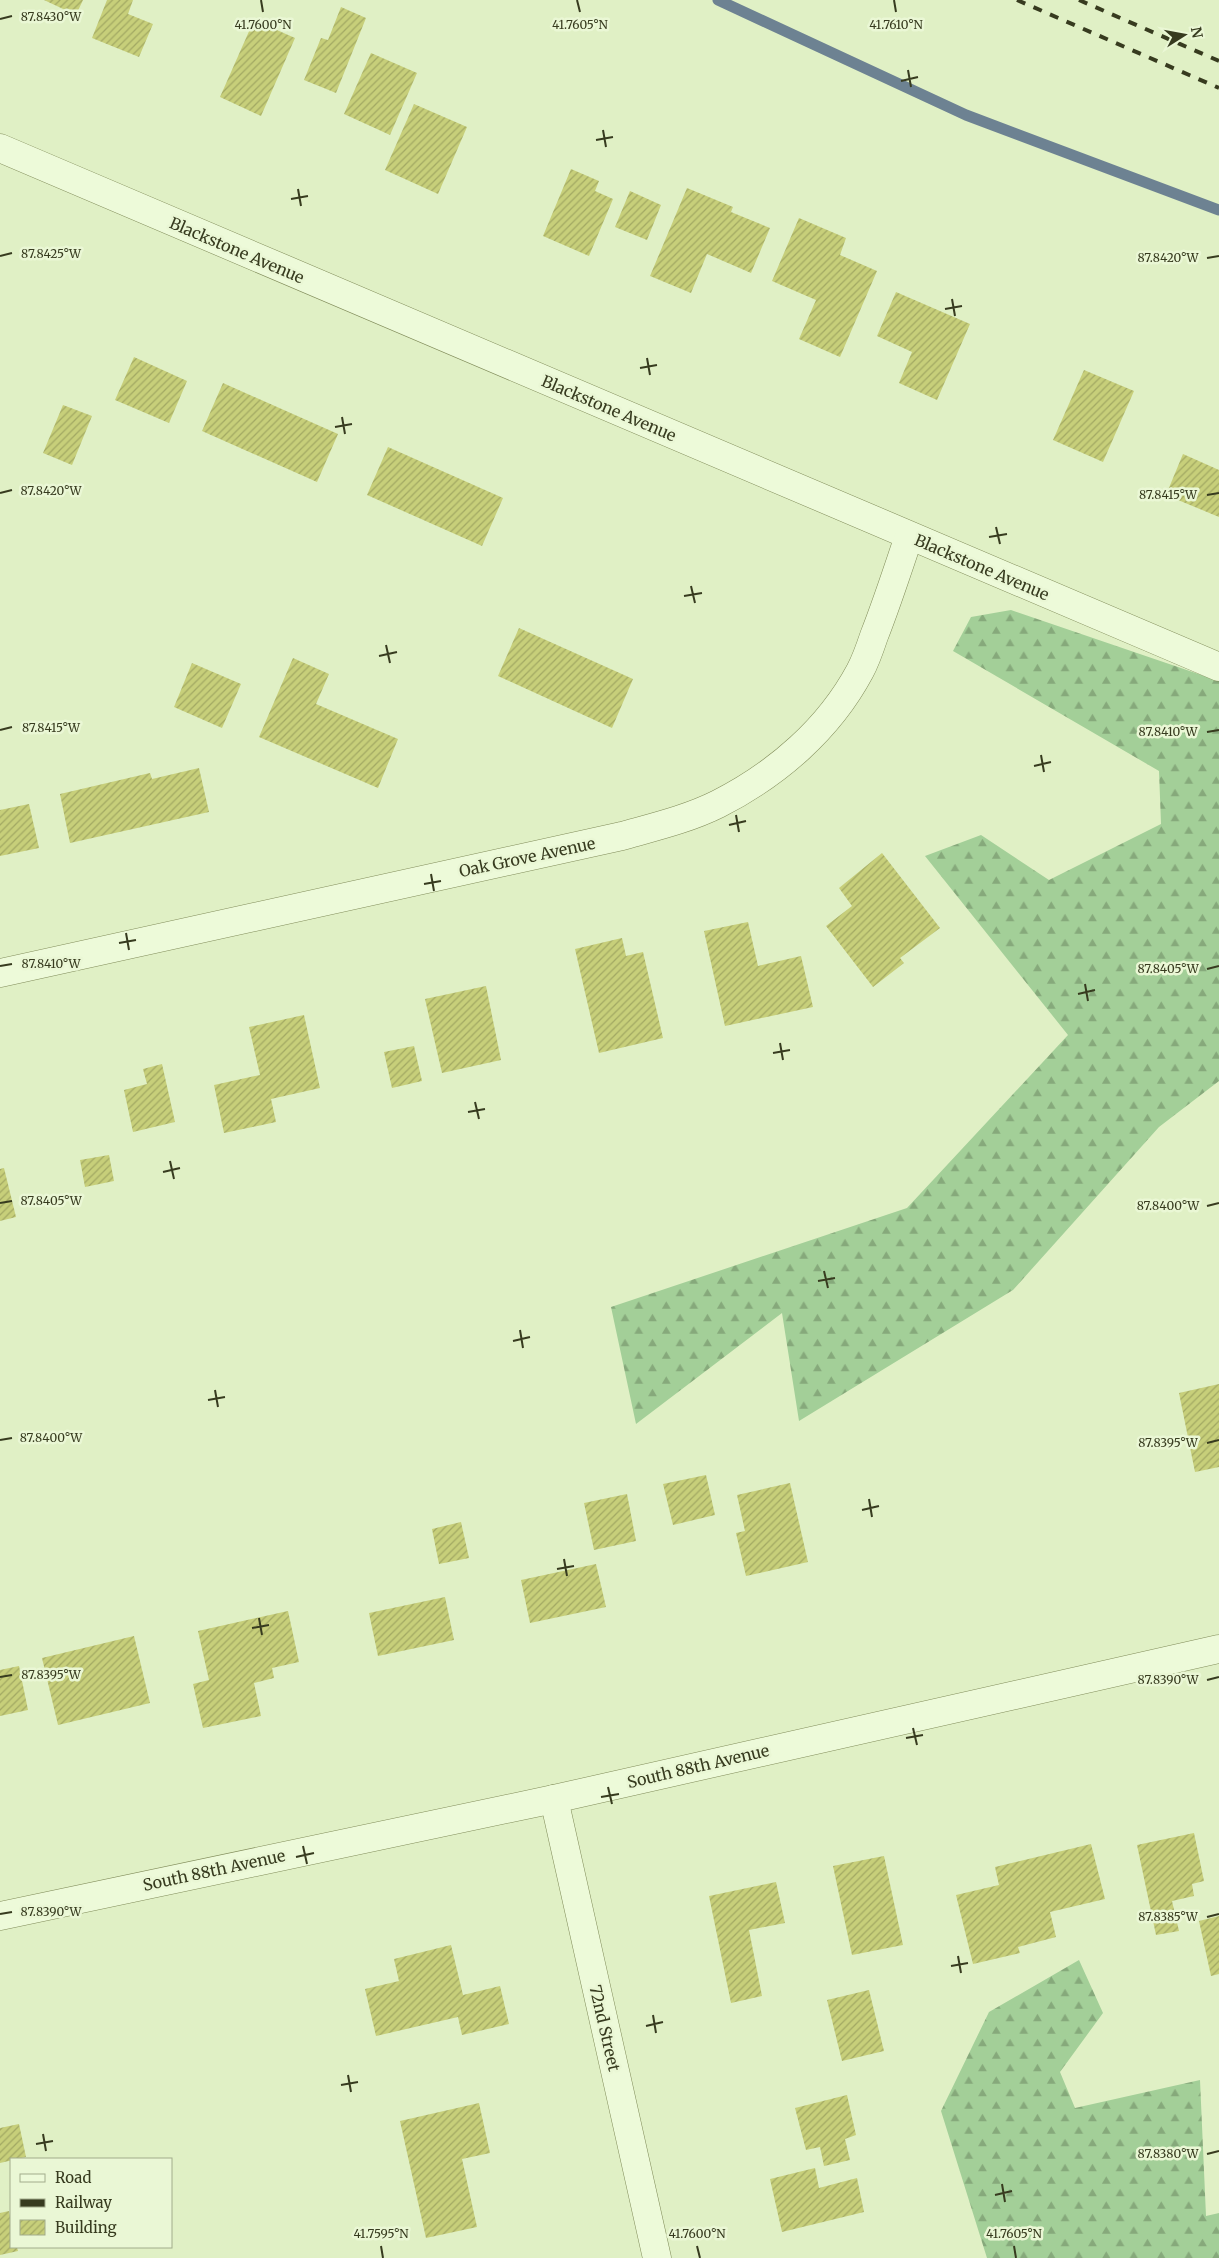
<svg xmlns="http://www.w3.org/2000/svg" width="1219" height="2258" font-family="Merriweather,serif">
<defs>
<pattern id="forest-firs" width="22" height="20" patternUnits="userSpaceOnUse" patternTransform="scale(1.25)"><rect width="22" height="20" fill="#a3cf98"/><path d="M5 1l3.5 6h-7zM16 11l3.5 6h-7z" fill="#86a97b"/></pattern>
<pattern id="building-hatch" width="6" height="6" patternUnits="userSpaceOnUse" patternTransform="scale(1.25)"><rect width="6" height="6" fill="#c7cf7a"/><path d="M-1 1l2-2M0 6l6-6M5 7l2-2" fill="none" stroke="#a2a963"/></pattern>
</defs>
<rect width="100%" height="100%" fill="#e0f0c5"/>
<g fill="url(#forest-firs)">
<path d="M1011,610L1219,681V1081L1159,1127L1013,1290L799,1421L782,1313L636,1424L611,1307L907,1208L1068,1035L925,856L981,835L1049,880L1161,824L1159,771L953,651L971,617Z"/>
<path d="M1079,1960L1103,2013L1060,2072L1075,2108L1200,2080L1206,2216L1219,2213V2258H987L941,2111L989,2012Z"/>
</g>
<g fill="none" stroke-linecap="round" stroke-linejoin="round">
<path stroke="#6d8292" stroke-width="11" d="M718,0L966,115L1219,210"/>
</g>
<g fill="url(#building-hatch)">
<path d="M44,0H83L76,15Z"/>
<path d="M107,0H133L128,14L153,24L139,57L92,38Z"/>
<path d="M341,7L366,18L336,93L304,80L321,38L328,40Z"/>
<path d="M254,20L295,38L261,116L220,97Z"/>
<path d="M371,53L417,73L390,135L344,114Z"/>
<path d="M414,104L467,127L438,194L385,170Z"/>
<path d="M571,169L599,181L595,191L613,199L589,256L543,236Z"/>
<path d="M687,188L733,207L731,212L770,228L751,273L707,254L691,293L650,276Z"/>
<path d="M630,191L661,205L647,240L615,227Z"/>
<path d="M799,218L846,238L840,255L877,271L840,357L799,339L816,300L772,281Z"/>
<path d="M896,292L970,324L937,400L899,383L912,352L877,336Z"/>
<path d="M134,357L187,381L169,423L115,400Z"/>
<path d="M1084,370L1134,391L1103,462L1053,440Z"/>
<path d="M223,383L338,434L317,482L202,431Z"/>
<path d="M63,405L92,416L72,465L43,453Z"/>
<path d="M388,447L503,498L482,546L367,495Z"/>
<path d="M1183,454L1219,470V517L1166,495Z"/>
<path d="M519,628L633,679L612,728L498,676Z"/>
<path d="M293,658L329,674L316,704L398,739L378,788L259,737Z"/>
<path d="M192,663L241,684L222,728L174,707Z"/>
<path d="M199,768L209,812L70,843L60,794L150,773L152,779Z"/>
<path d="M29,804L39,848L0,856V810Z"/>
<path d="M882,853L940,928L900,958L904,963L873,987L826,926L852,906L839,888Z"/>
<path d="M748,922L758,966L801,956L813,1007L725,1026L704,931Z"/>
<path d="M622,938L626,956L643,952L663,1038L599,1053L575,949Z"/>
<path d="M486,986L501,1060L442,1073L425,999Z"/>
<path d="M304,1015L320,1088L271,1099L276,1122L224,1133L214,1085L260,1075L249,1027Z"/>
<path d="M414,1046L422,1081L392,1088L384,1052Z"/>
<path d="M162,1064L175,1122L133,1132L124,1090L147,1084L143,1069Z"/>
<path d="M109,1155L114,1181L85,1187L80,1160Z"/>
<path d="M4,1168L16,1217L0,1221V1169Z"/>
<path d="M1219,1384V1467L1195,1472L1179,1393Z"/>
<path d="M706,1475L715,1515L673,1525L663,1484Z"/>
<path d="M790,1483L808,1562L746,1576L736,1533L745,1531L737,1495Z"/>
<path d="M627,1494L636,1541L594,1550L584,1503Z"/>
<path d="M461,1522L469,1558L439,1564L432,1529Z"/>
<path d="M596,1564L606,1607L530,1623L521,1580Z"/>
<path d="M445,1597L454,1640L378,1656L369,1613Z"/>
<path d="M288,1611L299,1662L272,1668L274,1678L254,1683L261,1716L203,1728L193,1684L209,1680L198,1631Z"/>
<path d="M134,1636L150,1703L58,1725L42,1658Z"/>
<path d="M19,1666L28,1710L0,1716V1670Z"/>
<path d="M1194,1833L1204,1881L1192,1884L1194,1896L1172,1901L1179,1931L1156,1935L1137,1845Z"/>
<path d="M1091,1844L1105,1899L1050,1912L1056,1937L1018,1947L1020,1953L973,1964L956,1895L999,1885L995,1867Z"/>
<path d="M884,1856L903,1945L852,1955L833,1866Z"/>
<path d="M776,1882L785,1923L749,1930L762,1996L731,2003L709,1896Z"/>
<path d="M1219,1916V1974L1211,1976L1199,1921Z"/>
<path d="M451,1945L463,1995L500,1986L509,2024L462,2035L458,2017L376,2036L365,1989L399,1981L394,1959Z"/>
<path d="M869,1990L884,2051L842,2061L827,2000Z"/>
<path d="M847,2095L856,2135L845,2139L850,2160L824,2166L820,2147L806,2150L795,2108Z"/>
<path d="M479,2103L490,2153L462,2159L477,2227L426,2238L400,2121Z"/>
<path d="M19,2124L26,2157L0,2163V2128Z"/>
<path d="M815,2168L819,2188L857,2178L864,2212L782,2232L770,2179Z"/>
<path d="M9,2211L11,2221V2247H17L18,2251L0,2255V2213Z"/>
</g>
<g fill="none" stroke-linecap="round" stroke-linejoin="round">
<defs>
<g id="minor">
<path d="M0,148L1219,667"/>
<path d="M0,973L622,836C654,827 688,819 718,804C777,774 829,729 860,671C866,660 870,648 874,636C887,603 898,569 909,536"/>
<path d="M554,1799L657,2258"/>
<path d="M0,1916L554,1799L1219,1649"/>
</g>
</defs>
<use href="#minor" stroke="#818c5a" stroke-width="29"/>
<use href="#minor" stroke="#edfad9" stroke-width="28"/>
<g stroke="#373b1f" stroke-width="4" stroke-dasharray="9 9" stroke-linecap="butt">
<path d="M1017,0L1219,88"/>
<path d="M1079,0L1219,61"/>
</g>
</g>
<path fill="none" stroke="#373b1f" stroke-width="2" d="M261,0L263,12M577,0L580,12M894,0L896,12M0,19L12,16M908,70L911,87M901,81L918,77M603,130L606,147M596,140L613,137M298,189L301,206M291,199L308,196M0,256L12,253M1207,258L1219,256M952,299L955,316M945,309L962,306M647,358L650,375M640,368L657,365M342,417L345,434M335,427L352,424M0,493L12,490M1207,495L1219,493M996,527L1000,544M989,537L1007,534M691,586L695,603M684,596L702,593M386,645L390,663M379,656L397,652M0,730L12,727M1207,732L1219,730M1041,755L1044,772M1034,766L1051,762M736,815L739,832M729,825L746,821M431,874L434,891M424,884L441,881M126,933L129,950M119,943L136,940M0,966L12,964M1207,969L1219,966M1085,984L1088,1001M1078,994L1095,990M780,1043L783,1060M773,1053L790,1050M475,1102L479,1119M468,1112L485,1109M170,1161L174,1179M163,1172L180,1168M0,1203L12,1201M1207,1206L1219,1203M824,1271L828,1288M818,1281L835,1278M520,1330L523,1348M513,1341L530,1337M215,1390L218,1407M208,1400L225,1397M0,1440L12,1438M1207,1443L1219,1440M869,1499L872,1517M862,1510L879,1506M564,1559L567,1576M557,1569L574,1566M259,1618L262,1635M252,1628L269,1625M0,1677L12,1675M1207,1680L1219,1677M913,1728L917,1745M906,1738L923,1735M608,1787L612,1804M601,1797L619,1794M303,1846L307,1864M296,1857L314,1853M0,1914L12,1912M1207,1917L1219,1914M958,1956L961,1973M951,1966L968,1963M653,2015L656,2033M646,2026L663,2022M348,2075L351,2092M341,2085L358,2082M43,2134L46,2151M36,2144L53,2141M1207,2154L1219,2151M1002,2184L1005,2202M995,2195L1012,2191M381,2246L383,2258M697,2246L700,2258M1014,2246L1016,2258"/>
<g text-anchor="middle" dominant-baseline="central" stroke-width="5" stroke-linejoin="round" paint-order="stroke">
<g font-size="16" fill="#373b1f" stroke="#eaf7d5">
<text transform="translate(237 250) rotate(23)">Blackstone Avenue</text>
<text transform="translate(609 408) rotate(23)">Blackstone Avenue</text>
<text transform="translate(982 567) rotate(23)">Blackstone Avenue</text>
<text transform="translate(527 857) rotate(-12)">Oak Grove Avenue</text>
<text transform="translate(698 1766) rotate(-13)">South 88th Avenue</text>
<text transform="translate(214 1870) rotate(-12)">South 88th Avenue</text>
<text transform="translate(605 2028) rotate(77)">72nd Street</text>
</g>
</g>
<g font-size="12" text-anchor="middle" fill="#373b1f" stroke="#eaf7d5" stroke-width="5" stroke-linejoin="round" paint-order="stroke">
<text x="51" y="21">87.8430°W</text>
<text x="263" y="29">41.7600°N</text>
<text x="580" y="29">41.7605°N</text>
<text x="896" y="29">41.7610°N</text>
<text x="51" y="258">87.8425°W</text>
<text x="1168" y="262">87.8420°W</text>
<text x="51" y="495">87.8420°W</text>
<text x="1168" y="499">87.8415°W</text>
<text x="51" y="732">87.8415°W</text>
<text x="1168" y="736">87.8410°W</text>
<text x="51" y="968">87.8410°W</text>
<text x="1168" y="973">87.8405°W</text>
<text x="51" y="1205">87.8405°W</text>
<text x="1168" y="1210">87.8400°W</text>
<text x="51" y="1442">87.8400°W</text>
<text x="1168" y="1447">87.8395°W</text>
<text x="51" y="1679">87.8395°W</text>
<text x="1168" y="1684">87.8390°W</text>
<text x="51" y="1916">87.8390°W</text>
<text x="1168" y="1921">87.8385°W</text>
<text x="1168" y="2158">87.8380°W</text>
<text x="381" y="2238">41.7595°N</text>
<text x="697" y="2238">41.7600°N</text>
<text x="1014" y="2238">41.7605°N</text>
</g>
<rect x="10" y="2158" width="162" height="90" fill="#eaf7d5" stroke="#a2ac8c"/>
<rect x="20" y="2174" width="25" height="8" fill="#edfad9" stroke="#a2ac8c"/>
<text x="55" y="2183" font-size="15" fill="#373b1f">Road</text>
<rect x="20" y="2199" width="25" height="8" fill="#373b1f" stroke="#a2ac8c"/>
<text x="55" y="2208" font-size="15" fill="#373b1f">Railway</text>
<rect x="20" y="2220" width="25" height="15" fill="url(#building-hatch)" stroke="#a2ac8c"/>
<text x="55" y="2233" font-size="15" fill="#373b1f">Building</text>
<g transform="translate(1184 35) rotate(79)" stroke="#eaf7d5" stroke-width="4" paint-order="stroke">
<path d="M0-4L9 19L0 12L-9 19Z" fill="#373b1f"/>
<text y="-8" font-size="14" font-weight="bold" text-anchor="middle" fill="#373b1f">N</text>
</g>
</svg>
